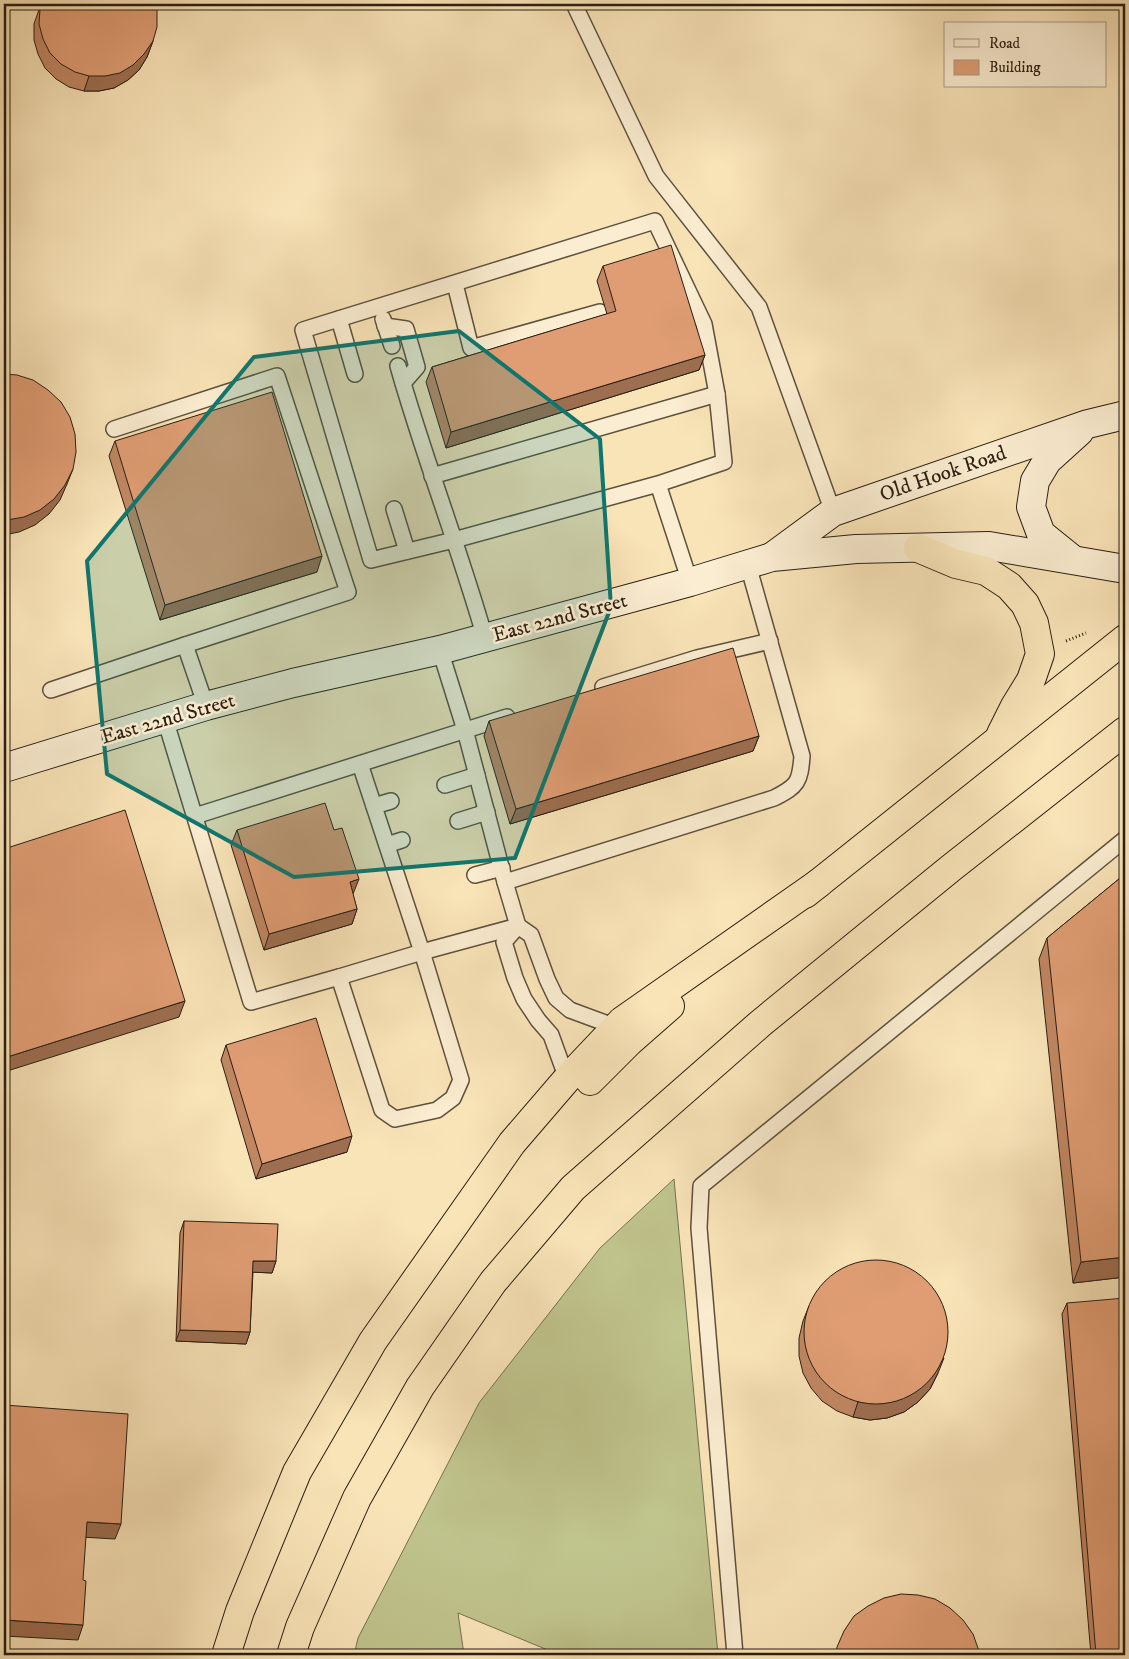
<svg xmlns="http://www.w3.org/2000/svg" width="1129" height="1659" font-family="'IM FELL DW Pica',serif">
<rect width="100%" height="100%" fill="#f9e4b8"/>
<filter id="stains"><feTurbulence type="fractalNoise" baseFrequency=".004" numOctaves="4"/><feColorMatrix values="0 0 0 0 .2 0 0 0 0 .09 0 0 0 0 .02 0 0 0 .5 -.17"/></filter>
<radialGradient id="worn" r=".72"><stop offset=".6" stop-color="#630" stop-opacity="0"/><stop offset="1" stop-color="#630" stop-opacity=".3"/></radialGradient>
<path fill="#c0c48d" stroke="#747150" d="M674,1179L718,1655H560L458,1613L464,1655H354L358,1638L479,1403L600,1248Z"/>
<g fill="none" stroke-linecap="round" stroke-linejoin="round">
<defs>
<g id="lane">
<path d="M574,4L656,176L759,307L833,512"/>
<path d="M455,284L471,348L600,312"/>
<path d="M339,319L355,374"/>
<path d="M383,319L392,346"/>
<path d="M385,326L406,329L417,367L403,383"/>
<path d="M398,366C424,458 459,547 485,638"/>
<path d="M432,476L717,394"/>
<path d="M658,484L454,540L371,560L303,330L655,221L704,324L717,394L724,462L658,484L690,582"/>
<path d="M394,509L407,551"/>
<path d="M185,645L206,706"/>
<path d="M440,650L465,730L505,882"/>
<path d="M603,687L697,658L770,641"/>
<path d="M51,690L185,645L348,592L277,376L114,429"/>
<path d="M165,719L251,1002L339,977L382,1110L395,1119L437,1110L453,1098L461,1080L422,952L518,926L505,882L774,798C798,786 800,782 802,756L748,565"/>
<path d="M445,785L477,775"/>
<path d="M374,806L391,801"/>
<path d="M195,816L507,717"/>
<path d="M458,821L487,812"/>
<path d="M387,845L402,840"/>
<path d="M475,875L502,868"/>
<path d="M339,977L422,952L360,764"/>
<path d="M567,1079L551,1035L538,1020L524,999L515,978L504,942L518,926L531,935L547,979L556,998L570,1010L616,1027"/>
<path d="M735,1655L699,1228L701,1186L1125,839"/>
</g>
<g id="secondary">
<path d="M773,556L833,512L1088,424L1125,415"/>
<path d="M1072,559L1041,534L1031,507L1035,481L1047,461L1079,432"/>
<path d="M4,768L206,706L293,683L440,650L690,582L772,557L856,549L989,546L1125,569"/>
</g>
<g id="highway">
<path d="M918,548L956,564L986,571L1009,586L1025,604L1034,623L1040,654L1031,680L1015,706L1001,734"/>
<path d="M805,894L1125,639"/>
<path d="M590,1081L629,1042L670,1006"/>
<path d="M226,1655L240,1611L297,1472L373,1341L512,1143L567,1079L622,1021L819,883"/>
<path d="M291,1655L300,1627L357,1498L420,1387L493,1282L573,1188L761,1023L951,868L1125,731"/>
</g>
</defs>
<use href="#lane" stroke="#5d503c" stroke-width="18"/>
<use href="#secondary" stroke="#291e12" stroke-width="30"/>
<use href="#highway" stroke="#291e12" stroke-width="30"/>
<path stroke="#291e12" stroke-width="3" stroke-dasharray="1 2.5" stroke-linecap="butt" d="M1066,641L1086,633"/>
<use href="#lane" stroke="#fbedd1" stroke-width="15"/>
<use href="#secondary" stroke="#fbedd1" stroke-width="28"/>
<use href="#highway" stroke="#f9e4b8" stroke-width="28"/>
</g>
<g fill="#c18763" stroke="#291e12">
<path d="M41,4H155L153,41L147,57L139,70L128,80L114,88L99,91H84L69,87L56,79L45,68L38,54L34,40V24Z"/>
<path d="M603,266L705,355L699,370L446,448L426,382L432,367L607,314L597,281Z"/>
<path d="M115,441L317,572L160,620L109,456Z"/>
<path d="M489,721L759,736L753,751L510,824L484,736Z"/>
<path d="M237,830L353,895L357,909L352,924L264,950L231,845Z"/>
<path d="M1125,874V1277L1073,1283L1039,959L1047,938Z"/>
<path d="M226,1045L347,1152L256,1179L221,1060Z"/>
<path d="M184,1221L276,1261L272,1273L253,1272L250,1332L246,1344L176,1341L180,1233Z"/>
<path d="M1067,1303L1125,1655H1091L1062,1314Z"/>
<path d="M809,1306L938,1373L930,1389L918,1402L904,1412L887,1418L870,1420L853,1417L837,1411L822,1401L811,1388L803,1373L799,1356V1338L803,1321Z"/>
</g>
<g fill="#9d6e50" stroke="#291e12">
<path d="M153,41L147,57L139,70L128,80L114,88L99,91H84L89,76Z"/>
<path d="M705,355L699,370L446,448L451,432Z"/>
<path d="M73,469L67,484L60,500L49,514L35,525L19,532L4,535V520Z"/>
<path d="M322,556L317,572L160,620L165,605Z"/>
<path d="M759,736L753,751L510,824L516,809Z"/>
<path d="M359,879L353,894L350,882Z"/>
<path d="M357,909L352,924L264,950L269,934Z"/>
<path d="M185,1001L179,1017L4,1072V1058Z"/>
<path d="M352,1136L347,1152L256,1179L262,1164Z"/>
<path d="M1125,1257V1277L1073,1283L1081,1262Z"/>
<path d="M253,1261H276L272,1273L249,1272Z"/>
<path d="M180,1330L250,1332L246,1344L176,1341Z"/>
<path d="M944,1358L938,1373L930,1389L918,1402L904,1412L887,1418L870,1420L853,1417L858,1402Z"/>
<path d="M87,1522L121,1524L115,1539L81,1537Z"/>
<path d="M4,1620L83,1625L78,1640L4,1636Z"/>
</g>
<g fill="#e09d73" stroke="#291e12">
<path d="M41,4H155L157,11V27L153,41L144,54L133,65L120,73L105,76H89L75,72L61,64L50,53L43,39L39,24L40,9Z"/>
<path d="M671,245L705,355L451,432L432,367L616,311L603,266Z"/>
<path d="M4,374L17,375L33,380L48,390L61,402L70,417L75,434L76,452L73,469L65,485L54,499L40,510L24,517L7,520H4Z"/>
<path d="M272,392L322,556L165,605L115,441Z"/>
<path d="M733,648L759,736L516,809L489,721Z"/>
<path d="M325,803L334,830L342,828L359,879L350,882L357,909L269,934L237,830Z"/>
<path d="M125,810L185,1001L4,1058V849Z"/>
<path d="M1125,874V1257L1081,1262L1047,938Z"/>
<path d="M316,1018L352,1136L262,1164L226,1045Z"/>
<path d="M184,1221L278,1224L276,1261H253L250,1332L180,1330Z"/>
<circle cx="876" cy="1332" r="72"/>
<path d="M1125,1298V1655H1096L1067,1303Z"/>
<path d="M4,1405L128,1414L121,1524L87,1522L83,1580L86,1581L83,1625L4,1620Z"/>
<path d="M901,1594L918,1595L935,1599L950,1608L963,1620L973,1634L979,1651V1655H836L837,1647L844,1631L854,1616L868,1606L884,1598Z"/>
</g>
<path fill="#0f766e" fill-opacity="0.2" stroke="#0f766e" stroke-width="4" stroke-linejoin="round" d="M459,331L600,439L611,607L515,858L294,877L107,774L87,561L254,357Z"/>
<g text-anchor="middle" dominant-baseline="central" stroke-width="5" stroke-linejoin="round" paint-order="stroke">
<g font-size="21" fill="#291e12" stroke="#fbedd1">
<text transform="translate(943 474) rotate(-19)">Old Hook Road</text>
<text transform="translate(560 618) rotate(-15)">East 22nd Street</text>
<text transform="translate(168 719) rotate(-16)">East 22nd Street</text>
</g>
</g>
<rect width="1129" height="1659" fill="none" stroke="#f9e4b8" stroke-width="20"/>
<rect x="5" y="5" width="1119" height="1649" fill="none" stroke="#291e12" stroke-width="2.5"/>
<rect x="10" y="10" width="1109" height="1639" fill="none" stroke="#291e12"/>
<rect x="944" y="22" width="162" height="65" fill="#fbedd1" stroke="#a79a85"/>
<rect x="954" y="39" width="25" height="8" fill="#fbedd1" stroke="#a79a85"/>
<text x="989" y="48" font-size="15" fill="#291e12">Road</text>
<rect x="954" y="60" width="25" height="15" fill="#e09d73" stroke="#a79a85"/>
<text x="989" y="72" font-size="15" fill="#291e12">Building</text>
<rect width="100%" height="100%" filter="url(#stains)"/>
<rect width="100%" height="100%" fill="url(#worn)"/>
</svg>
